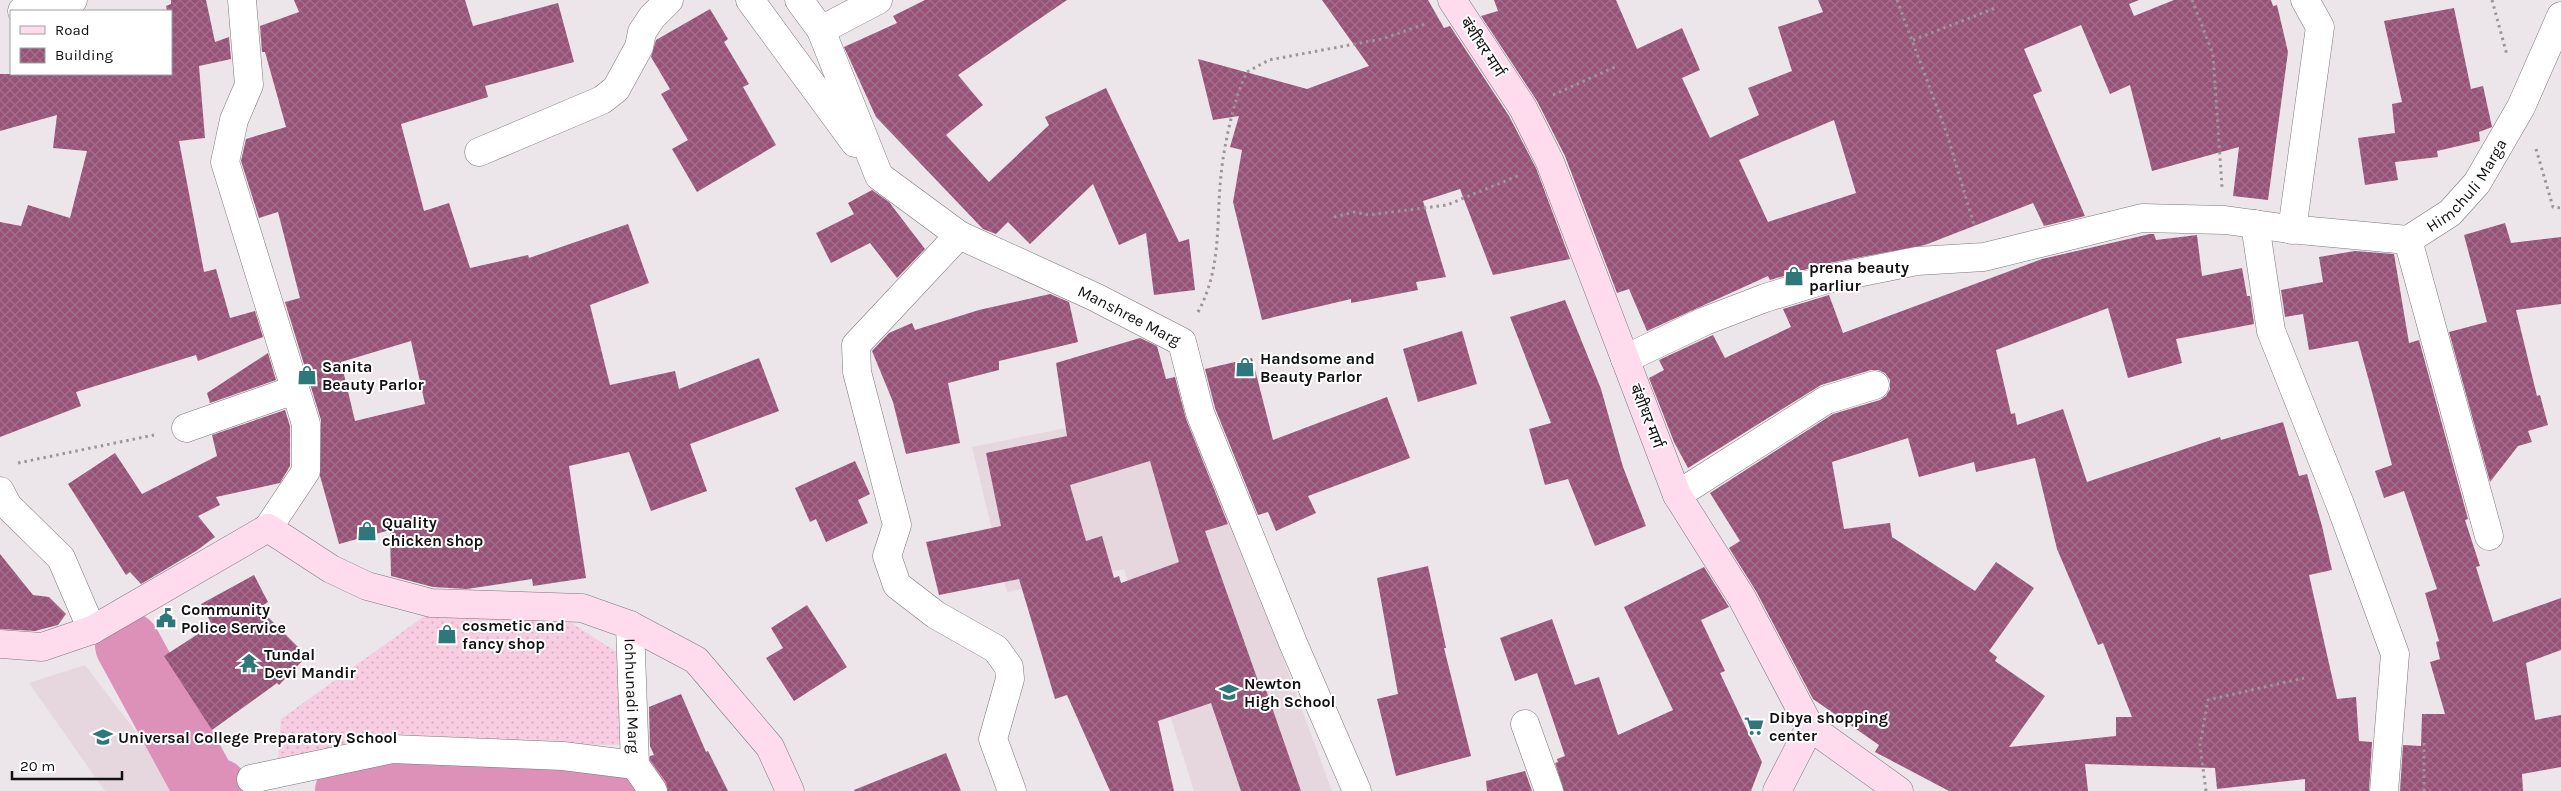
<svg xmlns="http://www.w3.org/2000/svg" width="2561" height="791" font-family="Karla,'Noto Sans Devanagari',sans-serif">
<defs>
<pattern id="grass-dots" width="8" height="8" patternUnits="userSpaceOnUse" patternTransform="scale(1.25)"><rect width="8" height="8" fill="#f8cce1"/><path d="M2 2h.1M6 6h.1" fill="none" stroke="#d4aec0" stroke-width="1.8" stroke-linecap="round"/></pattern>
<pattern id="building-cross-hatch" width="8" height="8" patternUnits="userSpaceOnUse" patternTransform="scale(1.25)"><rect width="8" height="8" fill="#985277"/><path d="M0 0l8 8M0 8l8-8" fill="none" stroke="#a2708a"/></pattern>
</defs>
<rect width="100%" height="100%" fill="#ece5e9"/>
<g fill="#e6d7de">
<path d="M1189,403L1332,791H1194L1124,569L1007,592L972,447Z"/>
<path d="M85,665L181,791H105L29,683Z"/>
</g>
<path fill="url(#grass-dots)" d="M556,613L618,653L629,745L447,744L278,761L281,719L426,615Z"/>
<g fill="none" stroke-linecap="round" stroke-linejoin="round">
<g stroke="#de91b8" stroke-width="66">
<path d="M128,645L206,788L217,791"/>
<path d="M348,791L416,778L643,789L645,791"/>
</g>
</g>
<g fill="url(#building-cross-hatch)" fill-rule="evenodd">
<path d="M171,0H206L215,42L229,37L231,59L199,66L205,138L179,141L204,272L216,269L230,318L255,311L263,337L198,361L196,355L76,392L81,406L0,437V222L21,226L28,205L70,218L87,151L53,148L57,115L0,131V74H171V11H167L166,6L171,4Z"/>
<path d="M294,0H465L473,26L558,3L574,62L485,86L488,97L401,124L424,211L449,203L470,268L528,255L529,258L628,224L649,283L590,305L610,385L675,371L679,389L759,358L779,411L690,444L707,491L651,511L629,452L569,466L586,578L533,586L532,579L467,589L433,587L391,576L390,530L339,544L320,476L321,420L285,302L300,298L278,212L259,218L241,161L246,139L286,127L265,52H262L260,26L299,12ZM411,341L425,404L355,421L341,362Z"/>
<path d="M925,0H1067L958,75L983,105L946,135L989,182L1049,125L1045,117L1106,88L1179,242L1189,239L1195,290L1154,295L1146,233L1119,245L1093,184L1030,244L1008,222L996,234L983,229L876,117L844,47L897,23L893,16Z"/>
<path d="M1322,0H1428L1444,28L1450,26L1509,116L1536,168L1570,259L1493,275L1460,189L1423,201L1446,277L1416,282L1418,290L1351,303V299L1262,320L1233,202L1242,150L1230,147L1239,116L1213,120L1198,59L1307,89L1369,66Z"/>
<path d="M1494,0H1616L1637,49L1682,28L1700,70L1682,78L1710,138L1759,115L1748,88L1792,71L1778,27L1823,12L1818,0H2139L2129,4L2134,16L2174,0H2271L2273,6L2277,5L2288,52L2268,200L2233,196L2239,147L2152,171L2130,85L2110,94L2081,25L2024,49L2042,91L2033,95L2085,216L2044,226L2033,203L1925,245L1824,264L1770,280L1768,276L1647,331L1629,289L1617,293L1565,156L1537,101L1481,16L1498,11ZM1834,120L1856,193L1768,222L1739,160Z"/>
<path d="M2454,8L2471,89L2483,86L2492,127L2479,132L2480,141L2437,151L2438,157L2395,162L2398,180L2365,185L2358,138L2395,133L2392,104L2402,102L2384,21Z"/>
<path d="M710,9L728,39L724,42L749,84L743,87L776,145L697,192L672,149L688,140L661,94L670,89L651,57L656,40Z"/>
<path d="M872,190L889,202L925,249L897,278L870,243L831,263L816,233L854,214L848,203Z"/>
<path d="M2505,223L2511,243L2561,237V304L2516,310L2537,396L2540,395L2548,425L2528,431L2532,442L2518,446L2490,482L2449,332L2487,322L2464,235Z"/>
<path d="M2150,234H2154L2156,240L2197,235L2202,276L2242,268L2247,296H2250L2254,324L2176,339L2182,363L2128,378L2108,308L1996,350L2011,414L2015,413L2017,425L2063,409L2087,482L2220,437L2221,440L2283,422L2299,476L2307,474L2322,526L2332,570L2309,575L2337,699L2356,697L2359,741L2372,742L2369,791H2305V779L2217,789L2215,768L2085,764L2088,791H1949L1875,752L1879,745L1813,699L1756,591L1729,548L1740,541L1710,493L1833,414L1880,400L1886,396L1890,389V380L1885,373L1878,370H1871L1821,385L1688,468L1674,442L1649,378L1664,370L1659,360L1713,335L1725,358L1791,327L1783,309L1829,295L1843,333L2042,259ZM1908,438L1919,477L1974,462L1976,472L2035,458L2057,549L2098,645L2103,643L2132,717H2116V736L2009,747L2045,696L1995,661L1997,657L1989,651L2034,588L1996,562L1975,591L1892,537L1890,523L1844,529L1832,462Z"/>
<path d="M2355,251L2394,254L2409,343L2419,340L2468,519L2465,520L2480,566L2476,567L2493,622L2561,598V650L2526,663L2535,720L2561,715V767L2522,774L2523,791H2400L2403,745L2421,746L2422,714H2445L2430,662L2440,659L2436,642L2439,641L2425,593L2437,589L2404,491L2384,498L2375,471L2392,465L2358,341L2309,350L2303,314L2285,317L2281,290L2323,282L2319,257Z"/>
<path d="M1050,294L1069,302L1078,342L999,361V370L948,383L960,443L906,454L893,402L872,351L889,333L912,323L915,330L979,310Z"/>
<path d="M1565,300L1601,389L1623,467L1646,526L1595,546L1568,479L1545,485L1529,429L1551,423L1510,317Z"/>
<path d="M1462,331L1477,384L1418,402L1403,349Z"/>
<path d="M1140,338L1157,346L1166,379L1175,377L1186,419L1228,524L1205,531L1262,692L1266,690L1301,791H1241L1211,703L1158,721L1174,791H1110L1067,695L1055,699L1019,579L939,595L926,542L1001,526L986,453L1067,436L1056,363ZM1150,461L1179,562L1121,583L1119,576L1114,578L1102,536L1086,541L1070,485Z"/>
<path d="M268,353L276,380L210,403L207,393Z"/>
<path d="M1252,358L1273,440L1387,397L1410,458L1308,496L1316,513L1276,531L1268,512L1258,515L1215,408L1205,369Z"/>
<path d="M285,410L290,426V466L280,483L216,497L220,505L198,516L215,537L196,551L141,584L130,572L126,575L68,484L115,453L142,494L217,456L212,435Z"/>
<path d="M855,461L870,494L858,500L868,523L826,542L816,519L810,522L795,488Z"/>
<path d="M0,554L33,595L49,597L66,614L58,625L35,631L0,629Z"/>
<path d="M1428,566L1446,648H1444L1471,756L1396,776L1377,699L1398,694L1377,578Z"/>
<path d="M1704,567L1729,607L1701,620L1725,671L1720,673L1762,762L1751,791H1564L1555,763L1558,762L1557,759L1565,756L1537,673L1515,681L1500,638L1552,619L1575,685L1599,677L1618,735L1673,710L1624,607Z"/>
<path d="M254,575L268,602L259,608L307,656L279,685L277,683L212,730L164,656L212,625L201,604Z"/>
<path d="M807,605L847,667L794,701L766,658L783,648L771,628Z"/>
<path d="M681,694L706,752L708,751L728,791H668L666,782L650,760V756L654,755L650,746L649,707Z"/>
<path d="M946,753L961,791H855L854,790Z"/>
<path d="M1525,771L1532,791H1487L1486,781Z"/>
</g>
<g fill="none" stroke-linecap="round" stroke-linejoin="round">
<defs>
<g id="street">
<path d="M242,0L249,85L234,120L225,162L306,424V471L268,528"/>
<path d="M750,0L855,143"/>
<path id="s1" d="M799,0L821,30L879,176L959,235L1095,297L1182,342L1200,413L1293,643L1357,791"/>
<path d="M22,11L73,0"/>
<path d="M821,30L878,0"/>
<path d="M479,152L602,100L616,89L639,47L642,32L652,17L669,0"/>
<path d="M2255,224L2271,331L2340,504L2395,654L2384,791"/>
<path d="M2292,230L2320,27L2305,0"/>
<path d="M959,235L856,345L857,372L897,525L887,556L897,585L936,615L996,649L1009,667L1010,679L993,739L1012,791"/>
<path d="M2408,240L2489,536"/>
<path id="s2" d="M1625,359L1705,321L1765,298L1827,279L1917,261L1984,257L2142,218L2225,220L2289,229L2408,240L2450,213L2477,183L2521,107L2561,16"/>
<path d="M186,428L294,390"/>
<path d="M0,491L8,506L61,558L92,630"/>
<path d="M1677,495L1826,400L1875,385"/>
<path id="s3" d="M630,625L635,765L653,791"/>
<path d="M1525,724L1549,791"/>
<path d="M251,779L392,749L563,756L635,765"/>
</g>
<g id="secondary">
<path d="M1452,0L1523,108L1550,162L1677,495L1742,598L1810,727L1899,791"/>
<path d="M0,644L42,647L92,630L268,528L331,569L367,586L431,603L582,608L630,625L696,660L770,747L790,791"/>
<path d="M1777,791L1810,727"/>
</g>
</defs>
<use href="#street" stroke="#7d7779" stroke-width="29"/>
<use href="#secondary" stroke="#7d7779" stroke-width="29"/>
<g stroke="#9b9699" stroke-width="3" stroke-dasharray="2.5 4" stroke-linecap="butt">
<path d="M1897,0L1947,134L1974,225"/>
<path d="M2192,0L2213,54L2222,187"/>
<path d="M2492,0L2507,55"/>
<path d="M1913,40L1998,7"/>
<path d="M1553,95L1617,66"/>
<path d="M2536,149L2553,207L2561,208"/>
<path d="M1334,217L1354,212L1369,215L1447,205L1520,175"/>
<path d="M1198,312C1222,268 1216,223 1221,175C1224,145 1234,98 1247,72L1269,60L1382,39L1428,23"/>
<path d="M18,463L154,435"/>
<path d="M2206,791L2200,745L2208,700L2304,678"/>
<path d="M2424,791V739"/>
</g>
<use href="#street" stroke="#fff" stroke-width="28"/>
<use href="#secondary" stroke="#fedcee" stroke-width="28"/>
</g>
<defs>
<symbol id="shop-bare" viewBox="-9 -9 18 18"><path d="M-5-2.5h2.3a2.7 3.5 0 0 1 5.4 0H5L5.5 6h-11ZM-1.5-2.5h3a1.5 2.3 0 0 0-3 0Z" fill="#2e787b" stroke="#fff" stroke-width="2.5" paint-order="stroke"/></symbol>
<symbol id="civic-bare" viewBox="-9 -9 18 18"><path d="M-.6-6.5H3V-4.5H.6V-3L4-1V1h2V6H-6V1h2V-1L-.6-3ZM-1.2 2.5V6h2.4V2.5Z" fill="#2e787b" stroke="#fff" stroke-width="2.5" paint-order="stroke"/></symbol>
<symbol id="temple-bare" viewBox="-9 -9 18 18"><path d="M0-6L5-2H3V0L6.5 2.5H4V6H1.5V3h-3V6H-4V2.5H-6.5L-3 0V-2H-5Z" fill="#2e787b" stroke="#fff" stroke-width="2.5" paint-order="stroke"/></symbol>
<symbol id="school-bare" viewBox="-9 -9 18 18"><path d="M0-5L7-2L0 1L-7-2ZM-4 1L0 2.5L4 1V4Q0 6-4 4Z" fill="#2e787b" stroke="#fff" stroke-width="2.5" paint-order="stroke"/></symbol>
<symbol id="supermarket-bare" viewBox="-9 -9 18 18"><path d="M-6-5.5h2.5l.6 2H6L4.5 2H-2.5L-4.4-4H-6ZM-1.5 3.2a1.3 1.3 0 1 0 .1 0ZM3 3.2a1.3 1.3 0 1 0 .1 0Z" fill="#2e787b" stroke="#fff" stroke-width="2.5" paint-order="stroke"/></symbol>
</defs>
<g fill-rule="evenodd">
<use href="#shop-bare" x="1780" y="262" width="28" height="28"/>
<use href="#shop-bare" x="1231" y="353" width="28" height="28"/>
<use href="#shop-bare" x="293" y="361" width="28" height="28"/>
<use href="#shop-bare" x="353" y="517" width="28" height="28"/>
<use href="#civic-bare" x="152" y="604" width="28" height="28"/>
<use href="#shop-bare" x="433" y="620" width="28" height="28"/>
<use href="#temple-bare" x="235" y="649" width="28" height="28"/>
<use href="#school-bare" x="1215" y="678" width="28" height="28"/>
<use href="#supermarket-bare" x="1740" y="712" width="28" height="28"/>
<use href="#school-bare" x="89" y="723" width="28" height="28"/>
</g>
<g text-anchor="middle" dominant-baseline="central" stroke-width="4" stroke-linejoin="round" paint-order="stroke">
<g font-size="16" fill="#121011" stroke="#fff">
<text transform="translate(1483 47) rotate(57)">बंशीधर मार्ग</text>
<text stroke="none"><textPath href="#s2" startOffset="888">Himchuli Marga</textPath></text>
<text stroke="none"><textPath href="#s1" startOffset="482">Manshree Marg</textPath></text>
<text transform="translate(1647 416) rotate(69)">बंशीधर मार्ग</text>
<text stroke="none"><textPath href="#s3" startOffset="71">Ichhunadi Marg</textPath></text>
</g>
<g font-size="16" font-weight="bold" fill="#121011" stroke="#fff" text-anchor="start">
<text x="1809" y="267">prena beauty<tspan x="1809" dy="18">parliur</tspan></text>
<text x="1260" y="358">Handsome and<tspan x="1260" dy="18">Beauty Parlor</tspan></text>
<text x="322" y="366">Sanita<tspan x="322" dy="18">Beauty Parlor</tspan></text>
<text x="382" y="522">Quality<tspan x="382" dy="18">chicken shop</tspan></text>
<text x="181" y="609">Community<tspan x="181" dy="18">Police Service</tspan></text>
<text x="462" y="625">cosmetic and<tspan x="462" dy="18">fancy shop</tspan></text>
<text x="264" y="654">Tundal<tspan x="264" dy="18">Devi Mandir</tspan></text>
<text x="1244" y="683">Newton<tspan x="1244" dy="18">High School</tspan></text>
<text x="1769" y="717">Dibya shopping<tspan x="1769" dy="18">center</tspan></text>
<text x="118" y="737">Universal College Preparatory School</text>
</g>
</g>
<rect x="10" y="10" width="162" height="65" fill="#ffffff" stroke="#a09fa0"/>
<rect x="20" y="26" width="25" height="8" fill="#fedcee" stroke="#a09fa0"/>
<text x="55" y="35" font-size="15" fill="#121011">Road</text>
<rect x="20" y="48" width="25" height="15" fill="url(#building-cross-hatch)" stroke="#a09fa0"/>
<text x="55" y="60" font-size="15" fill="#121011">Building</text>
<path d="M12 771v8h110v-8" fill="none" stroke="#121011" stroke-width="2.5"/>
<text x="20" y="771" font-size="15" fill="#121011" stroke="#ffffff" stroke-width="4" paint-order="stroke">20 m</text>
</svg>
